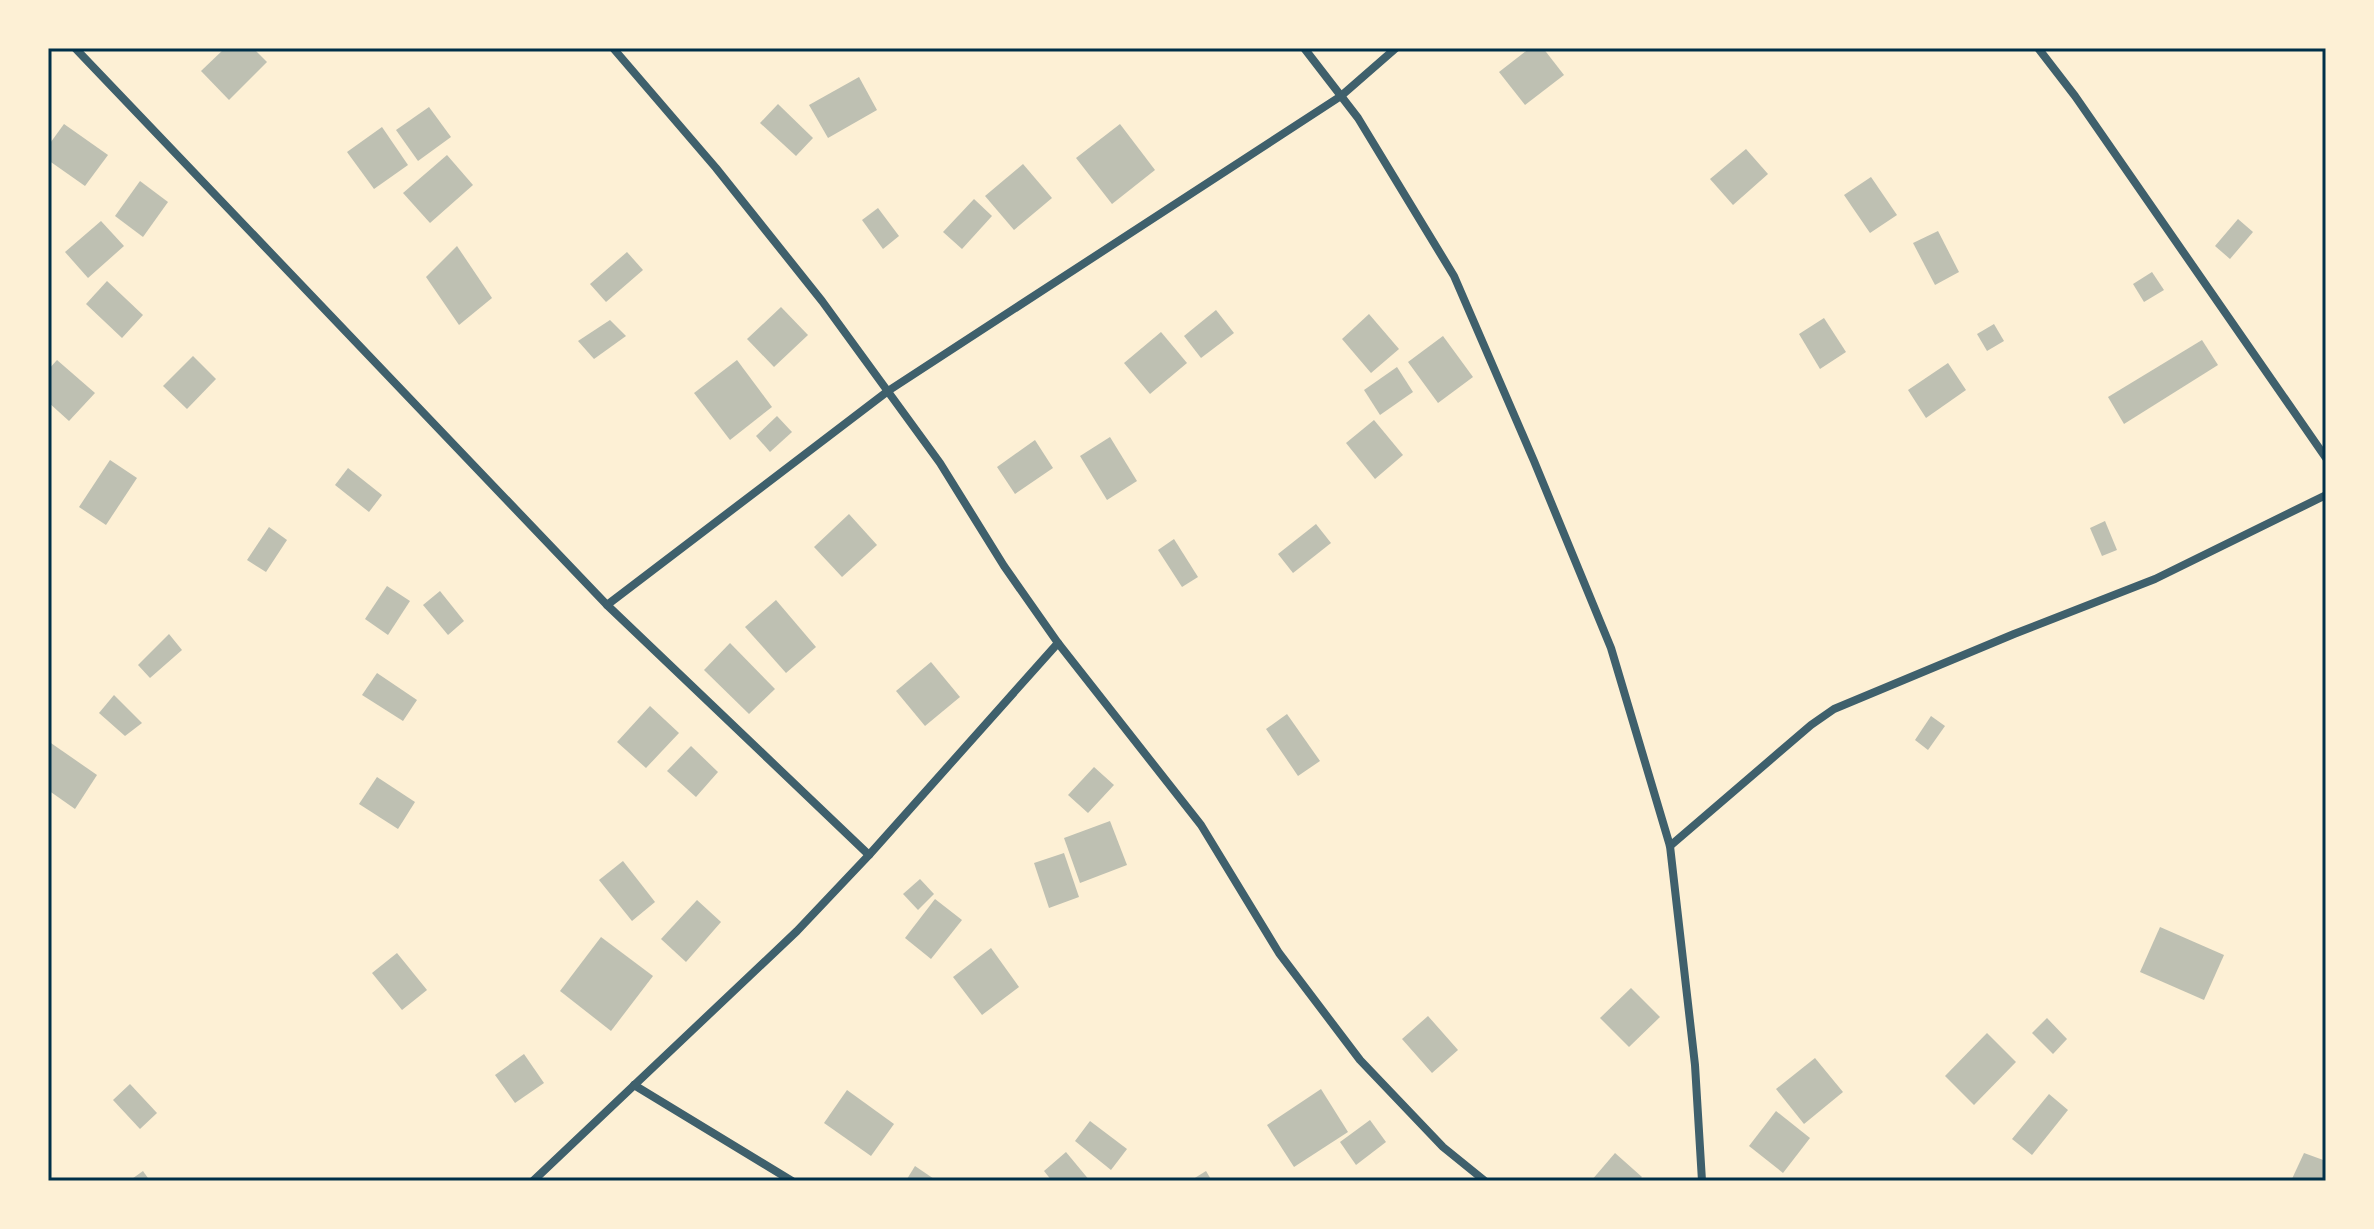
<svg xmlns="http://www.w3.org/2000/svg" width="2374" height="1229" font-family="'Noto Sans',sans-serif">
<rect width="100%" height="100%" fill="#fdf0d5"/>
<g fill="#bec0b2">
<path d="M225,48H253L267,62L229,100L201,71Z"/>
<path d="M1530,48H1543L1564,75L1525,105L1499,72Z"/>
<path d="M859,77L877,110L828,138L809,105Z"/>
<path d="M778,104L813,138L796,156L760,123Z"/>
<path d="M429,107L451,137L418,161L396,130Z"/>
<path d="M64,124L108,155L85,186L48,160V146Z"/>
<path d="M1120,124L1155,170L1112,204L1076,158Z"/>
<path d="M382,127L408,165L374,189L347,152Z"/>
<path d="M1746,149L1768,174L1733,205L1710,179Z"/>
<path d="M447,155L473,185L430,223L403,193Z"/>
<path d="M1023,164L1052,198L1014,230L985,196Z"/>
<path d="M1871,177L1897,215L1870,233L1844,195Z"/>
<path d="M140,181L168,202L143,237L115,216Z"/>
<path d="M974,199L992,216L962,249L943,232Z"/>
<path d="M878,208L899,236L883,249L862,220Z"/>
<path d="M2238,219L2253,232L2230,259L2215,246Z"/>
<path d="M101,221L124,246L88,278L65,252Z"/>
<path d="M1938,231L1959,272L1935,285L1913,243Z"/>
<path d="M457,246L492,298L459,325L426,277Z"/>
<path d="M627,252L643,270L606,302L590,284Z"/>
<path d="M2152,272L2164,290L2144,302L2133,284Z"/>
<path d="M107,281L143,315L122,338L86,304Z"/>
<path d="M781,307L808,335L774,367L747,339Z"/>
<path d="M1216,310L1234,333L1201,358L1184,336Z"/>
<path d="M1369,314L1399,349L1371,373L1342,339Z"/>
<path d="M1824,318L1846,352L1820,369L1799,334Z"/>
<path d="M610,320L626,336L594,359L578,341Z"/>
<path d="M1994,324L2004,341L1987,351L1977,334Z"/>
<path d="M1161,332L1187,363L1150,394L1124,363Z"/>
<path d="M1443,336L1473,377L1438,403L1408,362Z"/>
<path d="M2202,340L2218,365L2124,424L2108,397Z"/>
<path d="M193,356L216,379L187,409L163,386Z"/>
<path d="M57,360L95,393L69,421L48,402V370Z"/>
<path d="M737,360L772,407L730,440L694,393Z"/>
<path d="M1948,363L1966,390L1926,418L1908,390Z"/>
<path d="M1397,367L1413,392L1380,415L1364,390Z"/>
<path d="M777,416L792,432L770,452L756,436Z"/>
<path d="M1374,420L1403,455L1375,479L1346,443Z"/>
<path d="M1110,437L1137,481L1107,500L1080,456Z"/>
<path d="M1035,440L1053,468L1015,494L997,467Z"/>
<path d="M110,460L137,478L106,525L79,507Z"/>
<path d="M348,468L382,495L369,512L335,485Z"/>
<path d="M849,514L877,545L842,577L814,547Z"/>
<path d="M2105,521L2117,550L2102,556L2090,528Z"/>
<path d="M1316,524L1331,543L1293,573L1278,554Z"/>
<path d="M269,527L287,540L266,572L247,560Z"/>
<path d="M1174,539L1198,577L1182,587L1158,550Z"/>
<path d="M387,586L410,601L388,635L365,619Z"/>
<path d="M440,591L464,621L448,635L423,605Z"/>
<path d="M776,600L816,647L786,673L745,627Z"/>
<path d="M169,634L182,650L150,678L138,665Z"/>
<path d="M730,643L775,689L749,714L704,670Z"/>
<path d="M931,662L960,697L925,726L896,691Z"/>
<path d="M377,673L417,700L403,721L362,695Z"/>
<path d="M114,695L142,723L125,736L99,713Z"/>
<path d="M650,706L679,733L646,768L617,742Z"/>
<path d="M1287,714L1320,761L1298,776L1266,729Z"/>
<path d="M1931,716L1945,726L1928,750L1915,740Z"/>
<path d="M48,741L97,775L75,809L48,790Z"/>
<path d="M691,746L718,772L696,797L667,771Z"/>
<path d="M1094,767L1114,785L1088,813L1068,795Z"/>
<path d="M377,777L415,802L398,829L359,804Z"/>
<path d="M1110,821L1127,865L1080,883L1064,838Z"/>
<path d="M1064,853L1079,897L1049,908L1034,863Z"/>
<path d="M623,861L655,902L632,921L599,880Z"/>
<path d="M920,879L934,894L918,910L903,894Z"/>
<path d="M935,899L962,920L931,959L905,938Z"/>
<path d="M697,900L721,922L686,962L661,939Z"/>
<path d="M2160,927L2224,955L2204,1000L2140,972Z"/>
<path d="M601,937L653,976L611,1031L560,991Z"/>
<path d="M991,948L1019,987L982,1015L953,977Z"/>
<path d="M397,953L427,990L402,1010L372,973Z"/>
<path d="M1631,988L1660,1017L1629,1047L1600,1018Z"/>
<path d="M1428,1016L1458,1050L1432,1073L1402,1039Z"/>
<path d="M2047,1018L2067,1039L2053,1054L2032,1033Z"/>
<path d="M1987,1033L2016,1062L1974,1105L1945,1076Z"/>
<path d="M524,1054L544,1083L515,1103L495,1075Z"/>
<path d="M1815,1058L1843,1092L1804,1124L1776,1089Z"/>
<path d="M130,1084L157,1113L140,1129L113,1100Z"/>
<path d="M1321,1089L1348,1132L1294,1167L1267,1125Z"/>
<path d="M847,1090L894,1124L871,1156L824,1123Z"/>
<path d="M2049,1094L2068,1110L2032,1155L2012,1139Z"/>
<path d="M1776,1111L1810,1138L1783,1173L1749,1146Z"/>
<path d="M1370,1120L1386,1142L1356,1165L1340,1142Z"/>
<path d="M1090,1121L1127,1149L1111,1170L1075,1141Z"/>
<path d="M1066,1152L1090,1181H1052L1044,1171Z"/>
<path d="M1615,1153L1642,1177L1638,1181H1591Z"/>
<path d="M2304,1153L2326,1161V1181H2291Z"/>
<path d="M915,1166L937,1181H909L907,1179Z"/>
<path d="M143,1171L150,1181H129Z"/>
<path d="M1206,1171L1212,1181H1190Z"/>
</g>
<g fill="none" stroke-linecap="round" stroke-linejoin="round">
<g stroke="#3f606c" stroke-width="8">
<path d="M75,48L607,605L869,855"/>
<path d="M613,48L716,168L822,301L940,463L1004,566L1058,643L1201,825L1279,953L1360,1060L1443,1147L1485,1181"/>
<path d="M1304,48L1358,118L1454,276L1534,461L1611,648L1670,846L1695,1065L1702,1181"/>
<path d="M2038,48L2075,96L2326,458"/>
<path d="M607,605L888,391L1341,96L1396,48"/>
<path d="M1670,846L1811,725L1834,709L2014,634L2155,579L2326,495"/>
<path d="M634,1085L792,1181"/>
<path d="M533,1181L797,931L869,855L1058,643"/>
</g>
</g>
<rect width="2374" height="1229" fill="none" stroke="#fdf0d5" stroke-width="100"/>
<rect x="50" y="50" width="2274" height="1129" fill="none" stroke="#003049" stroke-width="3"/>
</svg>
